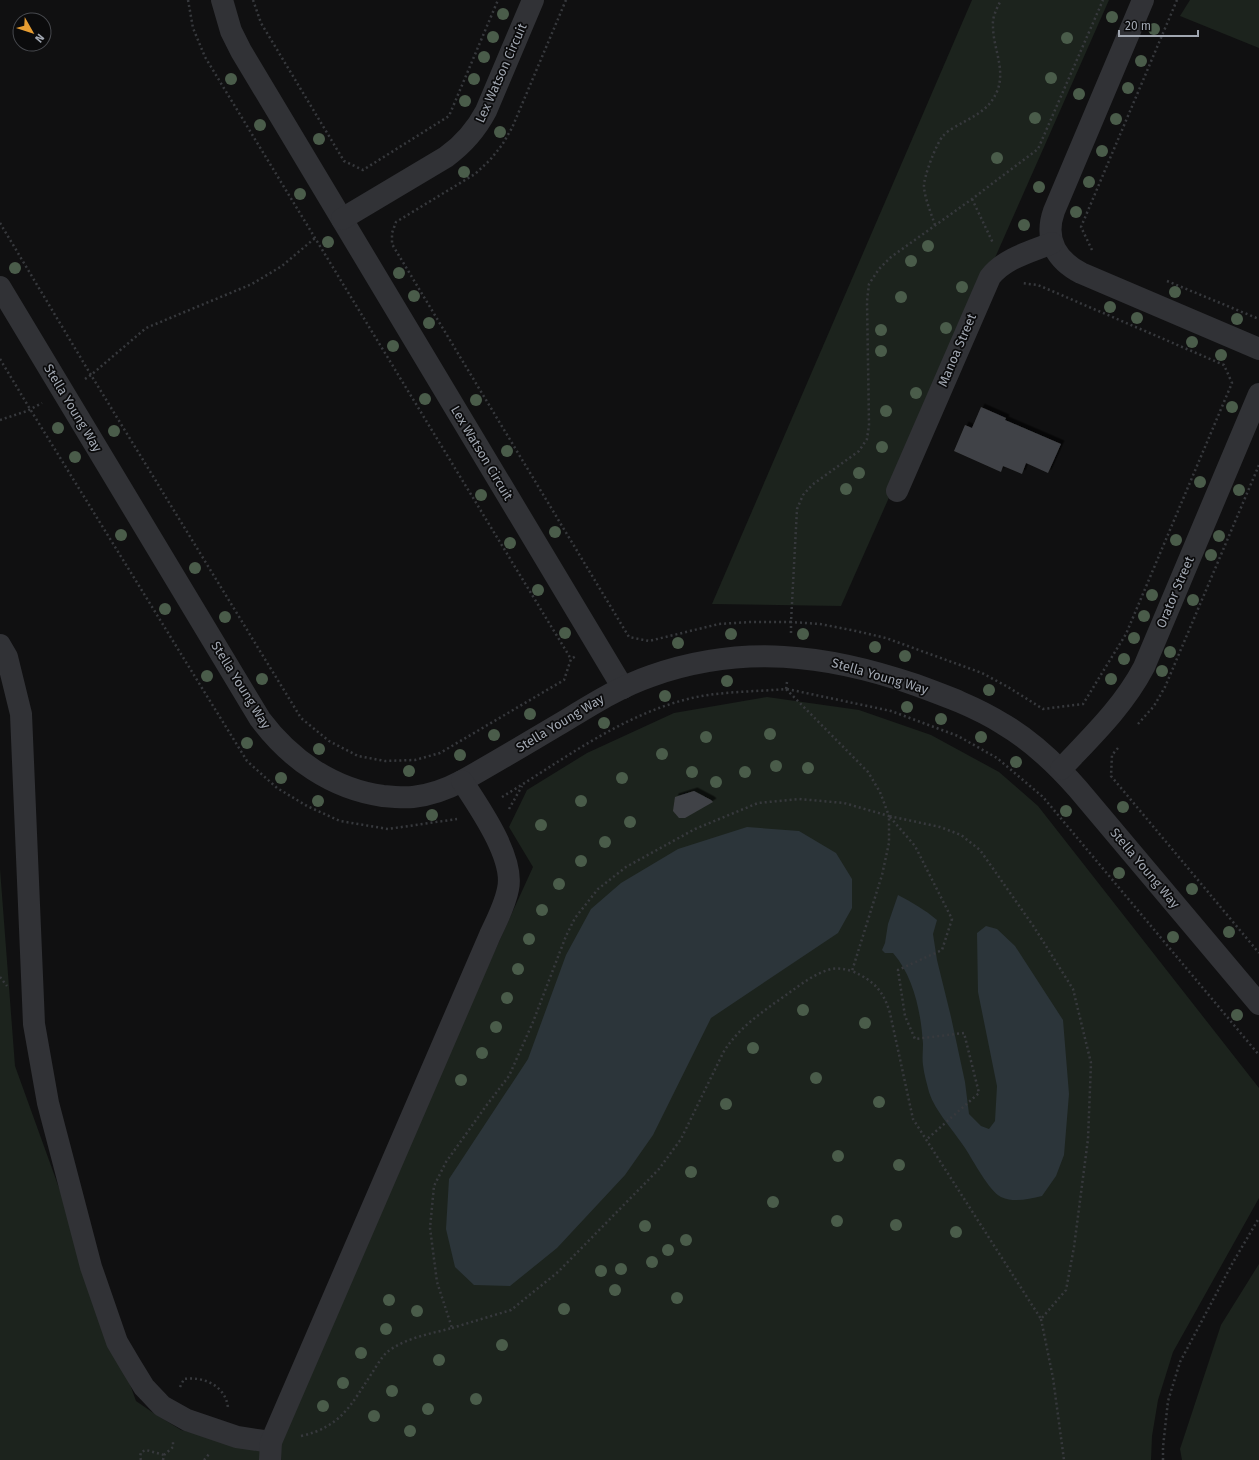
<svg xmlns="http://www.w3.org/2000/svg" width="1259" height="1460" font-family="'Fira Sans',sans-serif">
<defs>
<filter id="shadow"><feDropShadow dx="3.5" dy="-3.5" stdDeviation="0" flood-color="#0009"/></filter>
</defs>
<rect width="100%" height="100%" fill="#101011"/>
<g fill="#1c231d">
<path d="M972,0H1109L841,606L712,604Z"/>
<path d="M1190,0H1259V48L1180,16Z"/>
<path d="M767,697L859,710L931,735L999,772L1038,806L1259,1088V1198L1173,1352L1158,1400L1152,1436L1151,1460H0V869L15,1066L136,1401L152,1412L181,1430L240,1442H271L533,867L509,827L527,790L587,753L674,713Z"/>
<path d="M1259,1264V1460H1182L1180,1449L1221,1325Z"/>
</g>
<g fill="#2c353a">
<path d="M747,827L799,831L836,853L852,879V908L838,933L711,1018L653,1135L625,1175L557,1248L510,1286L474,1285L455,1267L446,1229L449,1179L528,1059L566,955L591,909L621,883L678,849Z"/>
<path d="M898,895C912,902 925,910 937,920L933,934L937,960L951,1017L965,1082L969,1114L981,1126L989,1129L995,1121L997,1086L978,992L977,933L986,926L997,929L1015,946L1063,1020L1069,1094L1064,1155L1056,1176L1042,1196C1028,1199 1015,1203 1001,1197C989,1191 973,1160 965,1148C954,1131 935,1111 929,1092C927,1084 924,1074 923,1065C922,1058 923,1051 923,1044C921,1013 914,977 893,953H885L882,950L885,943L888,924Z"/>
</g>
<g fill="#414347" filter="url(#shadow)">
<path d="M981,407L1006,418L1005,420L1061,444L1048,473L1026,463L1022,474L1003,466L1001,472L954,451L965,425L972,428Z"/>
<path d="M694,791L711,800L713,802L685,818H679L673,811L675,797Z"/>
</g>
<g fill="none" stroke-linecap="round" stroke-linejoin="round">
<g stroke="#37393d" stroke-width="2.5" stroke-dasharray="2 3" stroke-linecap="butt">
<path d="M188,0L193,28L205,57L571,659"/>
<path d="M253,0L261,23L344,161L363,170L449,116L498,0"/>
<path d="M566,0L512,128L502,145L490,160L475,174L396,222L392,233V244L629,637L649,641L719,624L751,622H791L797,509L803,495L812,485L859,451L867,439L869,425L867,301L869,284L879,269L891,257L972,199L1038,149L1103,0"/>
<path d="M972,199L993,243"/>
<path d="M0,223L91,375L301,718L329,741L358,756L385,761L415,760L440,753L564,680L571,659L576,656"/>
<path d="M935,225C931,213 925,199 924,187C923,178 937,142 943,136C945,134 948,131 950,130C970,117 989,113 998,89C1005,67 993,48 993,26C992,17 997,8 1001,0"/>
<path d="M1092,250L1081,227L1177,0"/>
<path d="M1167,281L1259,319"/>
<path d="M0,359L30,409L247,761L277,788L307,806L340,821L388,829L457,819"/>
<path d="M85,379L91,375L146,328L252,284L282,266L315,238"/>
<path d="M0,420L27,411L42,403"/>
<path d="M791,633V622L820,624L856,631L886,638L916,649L982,673L1008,687L1043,709L1083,704L1126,634L1232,383L1224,365L1038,285L1021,283"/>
<path d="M787,689L891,711L958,736L997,758L1043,797L1259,1055"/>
<path d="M1138,724L1154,706L1165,687L1259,465"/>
<path d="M1118,748L1112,755L1111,776L1259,953"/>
<path d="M502,797C560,762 617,718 684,700C716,691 753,692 786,689L787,682"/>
<path d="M509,809L522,786"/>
<path d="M890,817L915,846L952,919L942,950L898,970L905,1016L915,1039L964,1033L979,1093L926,1140"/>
<path d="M0,977L7,986"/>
<path d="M1041,1319L1053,1378L1064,1460"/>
<path d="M452,1328L511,1310L558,1272L659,1169L681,1139L723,1053C738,1028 762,1012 786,995C799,986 812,975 828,970C836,967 844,969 852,971L882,875L889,843V816L940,827L961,835L980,850L1034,927L1073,989L1091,1063L1088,1139L1074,1247L1066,1290L1041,1319L913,1119L890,1013C883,990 874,981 852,971"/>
<path d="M180,1387L184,1379C204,1376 226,1386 228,1408"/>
<path d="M301,1436C341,1427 351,1405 372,1373C376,1367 381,1358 386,1353C404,1338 430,1334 452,1328L437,1282L430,1228L434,1186L446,1162L486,1106L509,1076L533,1022L566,936L575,918L598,889L626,867L695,829L758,803L799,799L844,803L889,816L880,792L868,772L786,689"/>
<path d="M141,1460L140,1457L141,1452L146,1450L164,1455"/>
<path d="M163,1460L164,1455L173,1447V1441"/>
<path d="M204,1460L210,1453"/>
<path d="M1163,1460V1447L1168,1401L1180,1362L1232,1264L1259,1218"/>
</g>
<g stroke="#313236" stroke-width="22">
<path d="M222,0L231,31L241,51L623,688"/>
<path d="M1143,0L1054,211C1044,239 1056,260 1081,273L1259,349"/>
<path d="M342,219L446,157C464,144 476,130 486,111L533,0"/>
<path d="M0,287L260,719C290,759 332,789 383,796C393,797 403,798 413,797C431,795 447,789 462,781C496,762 529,742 563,722C591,705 619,687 651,676C742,644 826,654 916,685C946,696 976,707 1003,724C1032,741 1056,764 1078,789L1259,1004"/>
<path d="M897,491L990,277C1005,258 1030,252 1052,243"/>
<path d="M0,645L7,657L21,714L34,1024L48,1103L91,1267L117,1342L130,1364L144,1387L162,1406L187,1420L237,1437L271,1442"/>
<path d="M1061,769C1091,737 1123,707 1144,667L1259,394"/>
<path d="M270,1460L271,1442L490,935C497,920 505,905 508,889C515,858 479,807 462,781"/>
</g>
</g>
<g fill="#4a5c4a">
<circle cx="503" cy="14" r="6"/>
<circle cx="1112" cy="17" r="6"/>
<circle cx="1154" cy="29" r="6"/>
<circle cx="493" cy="37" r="6"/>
<circle cx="1067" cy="38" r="6"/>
<circle cx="484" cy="57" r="6"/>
<circle cx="1141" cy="61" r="6"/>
<circle cx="1051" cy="78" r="6"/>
<circle cx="231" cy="79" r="6"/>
<circle cx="474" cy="79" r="6"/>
<circle cx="1128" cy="88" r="6"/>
<circle cx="1079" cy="94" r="6"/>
<circle cx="465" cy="101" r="6"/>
<circle cx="1035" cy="118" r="6"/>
<circle cx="1116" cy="119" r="6"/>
<circle cx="260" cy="125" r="6"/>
<circle cx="500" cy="132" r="6"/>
<circle cx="319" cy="139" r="6"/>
<circle cx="1102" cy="151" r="6"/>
<circle cx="997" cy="158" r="6"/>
<circle cx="464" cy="172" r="6"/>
<circle cx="1089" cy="182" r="6"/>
<circle cx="1039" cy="187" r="6"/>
<circle cx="300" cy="194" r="6"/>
<circle cx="1076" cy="212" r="6"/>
<circle cx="1024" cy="225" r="6"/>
<circle cx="328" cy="242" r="6"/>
<circle cx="928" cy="246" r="6"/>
<circle cx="911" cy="261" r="6"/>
<circle cx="15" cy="268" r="6"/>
<circle cx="399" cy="273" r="6"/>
<circle cx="962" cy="287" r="6"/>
<circle cx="1175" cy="292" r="6"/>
<circle cx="414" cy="296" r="6"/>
<circle cx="901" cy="297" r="6"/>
<circle cx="1110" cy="307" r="6"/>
<circle cx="1137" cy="318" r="6"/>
<circle cx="1237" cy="319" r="6"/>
<circle cx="429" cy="323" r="6"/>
<circle cx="946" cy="328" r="6"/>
<circle cx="881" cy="330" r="6"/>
<circle cx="1192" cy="342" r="6"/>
<circle cx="393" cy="346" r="6"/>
<circle cx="881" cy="351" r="6"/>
<circle cx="1221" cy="355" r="6"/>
<circle cx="916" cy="393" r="6"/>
<circle cx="425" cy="399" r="6"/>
<circle cx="476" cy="400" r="6"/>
<circle cx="1232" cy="407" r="6"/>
<circle cx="886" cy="411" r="6"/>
<circle cx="58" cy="428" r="6"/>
<circle cx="114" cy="431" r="6"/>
<circle cx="882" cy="447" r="6"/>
<circle cx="507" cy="451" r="6"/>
<circle cx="75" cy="457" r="6"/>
<circle cx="859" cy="473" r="6"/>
<circle cx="1200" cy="482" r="6"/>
<circle cx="846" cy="489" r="6"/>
<circle cx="1239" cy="490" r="6"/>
<circle cx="481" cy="495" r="6"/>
<circle cx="555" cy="532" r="6"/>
<circle cx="121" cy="535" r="6"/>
<circle cx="1219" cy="536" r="6"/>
<circle cx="1176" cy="540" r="6"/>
<circle cx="510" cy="543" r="6"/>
<circle cx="1211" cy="555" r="6"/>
<circle cx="195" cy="568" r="6"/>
<circle cx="538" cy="590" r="6"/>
<circle cx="1152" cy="595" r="6"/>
<circle cx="1193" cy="600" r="6"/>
<circle cx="165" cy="609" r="6"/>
<circle cx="1144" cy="616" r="6"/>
<circle cx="225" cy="617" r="6"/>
<circle cx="565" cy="633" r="6"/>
<circle cx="731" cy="634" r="6"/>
<circle cx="803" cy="634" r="6"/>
<circle cx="1134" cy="638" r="6"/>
<circle cx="678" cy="643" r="6"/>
<circle cx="875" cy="647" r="6"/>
<circle cx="1170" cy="652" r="6"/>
<circle cx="905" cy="656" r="6"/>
<circle cx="1124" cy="659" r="6"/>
<circle cx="1162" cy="671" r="6"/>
<circle cx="207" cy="676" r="6"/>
<circle cx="262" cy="679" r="6"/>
<circle cx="1111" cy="679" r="6"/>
<circle cx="727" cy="681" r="6"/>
<circle cx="989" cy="690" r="6"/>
<circle cx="665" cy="696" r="6"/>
<circle cx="907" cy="707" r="6"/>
<circle cx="530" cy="714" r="6"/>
<circle cx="941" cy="719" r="6"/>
<circle cx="604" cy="723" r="6"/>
<circle cx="770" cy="734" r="6"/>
<circle cx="494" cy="735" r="6"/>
<circle cx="706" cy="737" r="6"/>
<circle cx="981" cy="737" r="6"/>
<circle cx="247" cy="743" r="6"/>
<circle cx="319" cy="749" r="6"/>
<circle cx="662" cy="754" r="6"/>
<circle cx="460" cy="755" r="6"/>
<circle cx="1016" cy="762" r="6"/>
<circle cx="776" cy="766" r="6"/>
<circle cx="808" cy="768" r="6"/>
<circle cx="409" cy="771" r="6"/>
<circle cx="692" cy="772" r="6"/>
<circle cx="745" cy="772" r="6"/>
<circle cx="281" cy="778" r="6"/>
<circle cx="622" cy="778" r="6"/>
<circle cx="716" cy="782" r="6"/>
<circle cx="318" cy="801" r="6"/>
<circle cx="581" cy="801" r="6"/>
<circle cx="1123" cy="807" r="6"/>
<circle cx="1066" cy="811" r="6"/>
<circle cx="432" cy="815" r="6"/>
<circle cx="630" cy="822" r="6"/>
<circle cx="541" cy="825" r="6"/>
<circle cx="605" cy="842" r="6"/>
<circle cx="581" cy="861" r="6"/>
<circle cx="1119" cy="873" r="6"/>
<circle cx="559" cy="884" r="6"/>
<circle cx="1192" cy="889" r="6"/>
<circle cx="542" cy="910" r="6"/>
<circle cx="1229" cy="932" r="6"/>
<circle cx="1173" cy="937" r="6"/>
<circle cx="529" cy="939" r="6"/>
<circle cx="518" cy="969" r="6"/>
<circle cx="507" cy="998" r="6"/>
<circle cx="803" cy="1010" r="6"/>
<circle cx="1237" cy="1015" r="6"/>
<circle cx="865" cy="1023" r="6"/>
<circle cx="496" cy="1027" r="6"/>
<circle cx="753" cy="1048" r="6"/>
<circle cx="482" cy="1053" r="6"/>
<circle cx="816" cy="1078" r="6"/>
<circle cx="461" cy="1080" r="6"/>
<circle cx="879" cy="1102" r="6"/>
<circle cx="726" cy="1104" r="6"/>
<circle cx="838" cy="1156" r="6"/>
<circle cx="899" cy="1165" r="6"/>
<circle cx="691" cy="1172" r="6"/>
<circle cx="773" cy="1202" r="6"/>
<circle cx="837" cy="1221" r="6"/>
<circle cx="896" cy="1225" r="6"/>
<circle cx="645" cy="1226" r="6"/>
<circle cx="956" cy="1232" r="6"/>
<circle cx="686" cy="1240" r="6"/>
<circle cx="668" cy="1250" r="6"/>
<circle cx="652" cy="1262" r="6"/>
<circle cx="621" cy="1269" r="6"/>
<circle cx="601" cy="1271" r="6"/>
<circle cx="615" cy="1290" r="6"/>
<circle cx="677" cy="1298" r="6"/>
<circle cx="389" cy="1300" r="6"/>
<circle cx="564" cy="1309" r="6"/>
<circle cx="417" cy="1311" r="6"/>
<circle cx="386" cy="1329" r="6"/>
<circle cx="502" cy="1345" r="6"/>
<circle cx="361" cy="1353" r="6"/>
<circle cx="439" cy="1360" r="6"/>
<circle cx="343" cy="1383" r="6"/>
<circle cx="392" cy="1391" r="6"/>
<circle cx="476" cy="1399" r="6"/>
<circle cx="323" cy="1406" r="6"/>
<circle cx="428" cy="1409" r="6"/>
<circle cx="374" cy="1416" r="6"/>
<circle cx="410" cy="1431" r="6"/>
</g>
<g text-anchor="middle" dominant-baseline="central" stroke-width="3.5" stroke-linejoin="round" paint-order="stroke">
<g font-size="13" fill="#a1a7b1" stroke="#0b0b0c">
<text transform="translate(501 73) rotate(-66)">Lex Watson Circuit</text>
<text transform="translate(957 350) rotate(-67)">Manoa Street</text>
<text transform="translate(73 408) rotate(59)">Stella Young Way</text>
<text transform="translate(482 453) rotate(59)">Lex Watson Circuit</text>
<text transform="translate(1175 592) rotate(-67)">Orator Street</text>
<text transform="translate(880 676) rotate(16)">Stella Young Way</text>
<text transform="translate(241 685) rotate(58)">Stella Young Way</text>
<text transform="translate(560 723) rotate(-31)">Stella Young Way</text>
<text transform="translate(1145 868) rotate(50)">Stella Young Way</text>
</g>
</g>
<g transform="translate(32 32) rotate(129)"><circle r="19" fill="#0b0b0c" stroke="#47494e"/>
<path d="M0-3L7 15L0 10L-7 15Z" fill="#e79d32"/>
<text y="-6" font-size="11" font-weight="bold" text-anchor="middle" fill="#a1a7b1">N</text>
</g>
<path d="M1119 30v6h79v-6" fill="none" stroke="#a1a7b1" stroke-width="2"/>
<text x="1125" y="30" font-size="12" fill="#a1a7b1" stroke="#0b0b0c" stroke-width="3" paint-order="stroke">20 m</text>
</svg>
